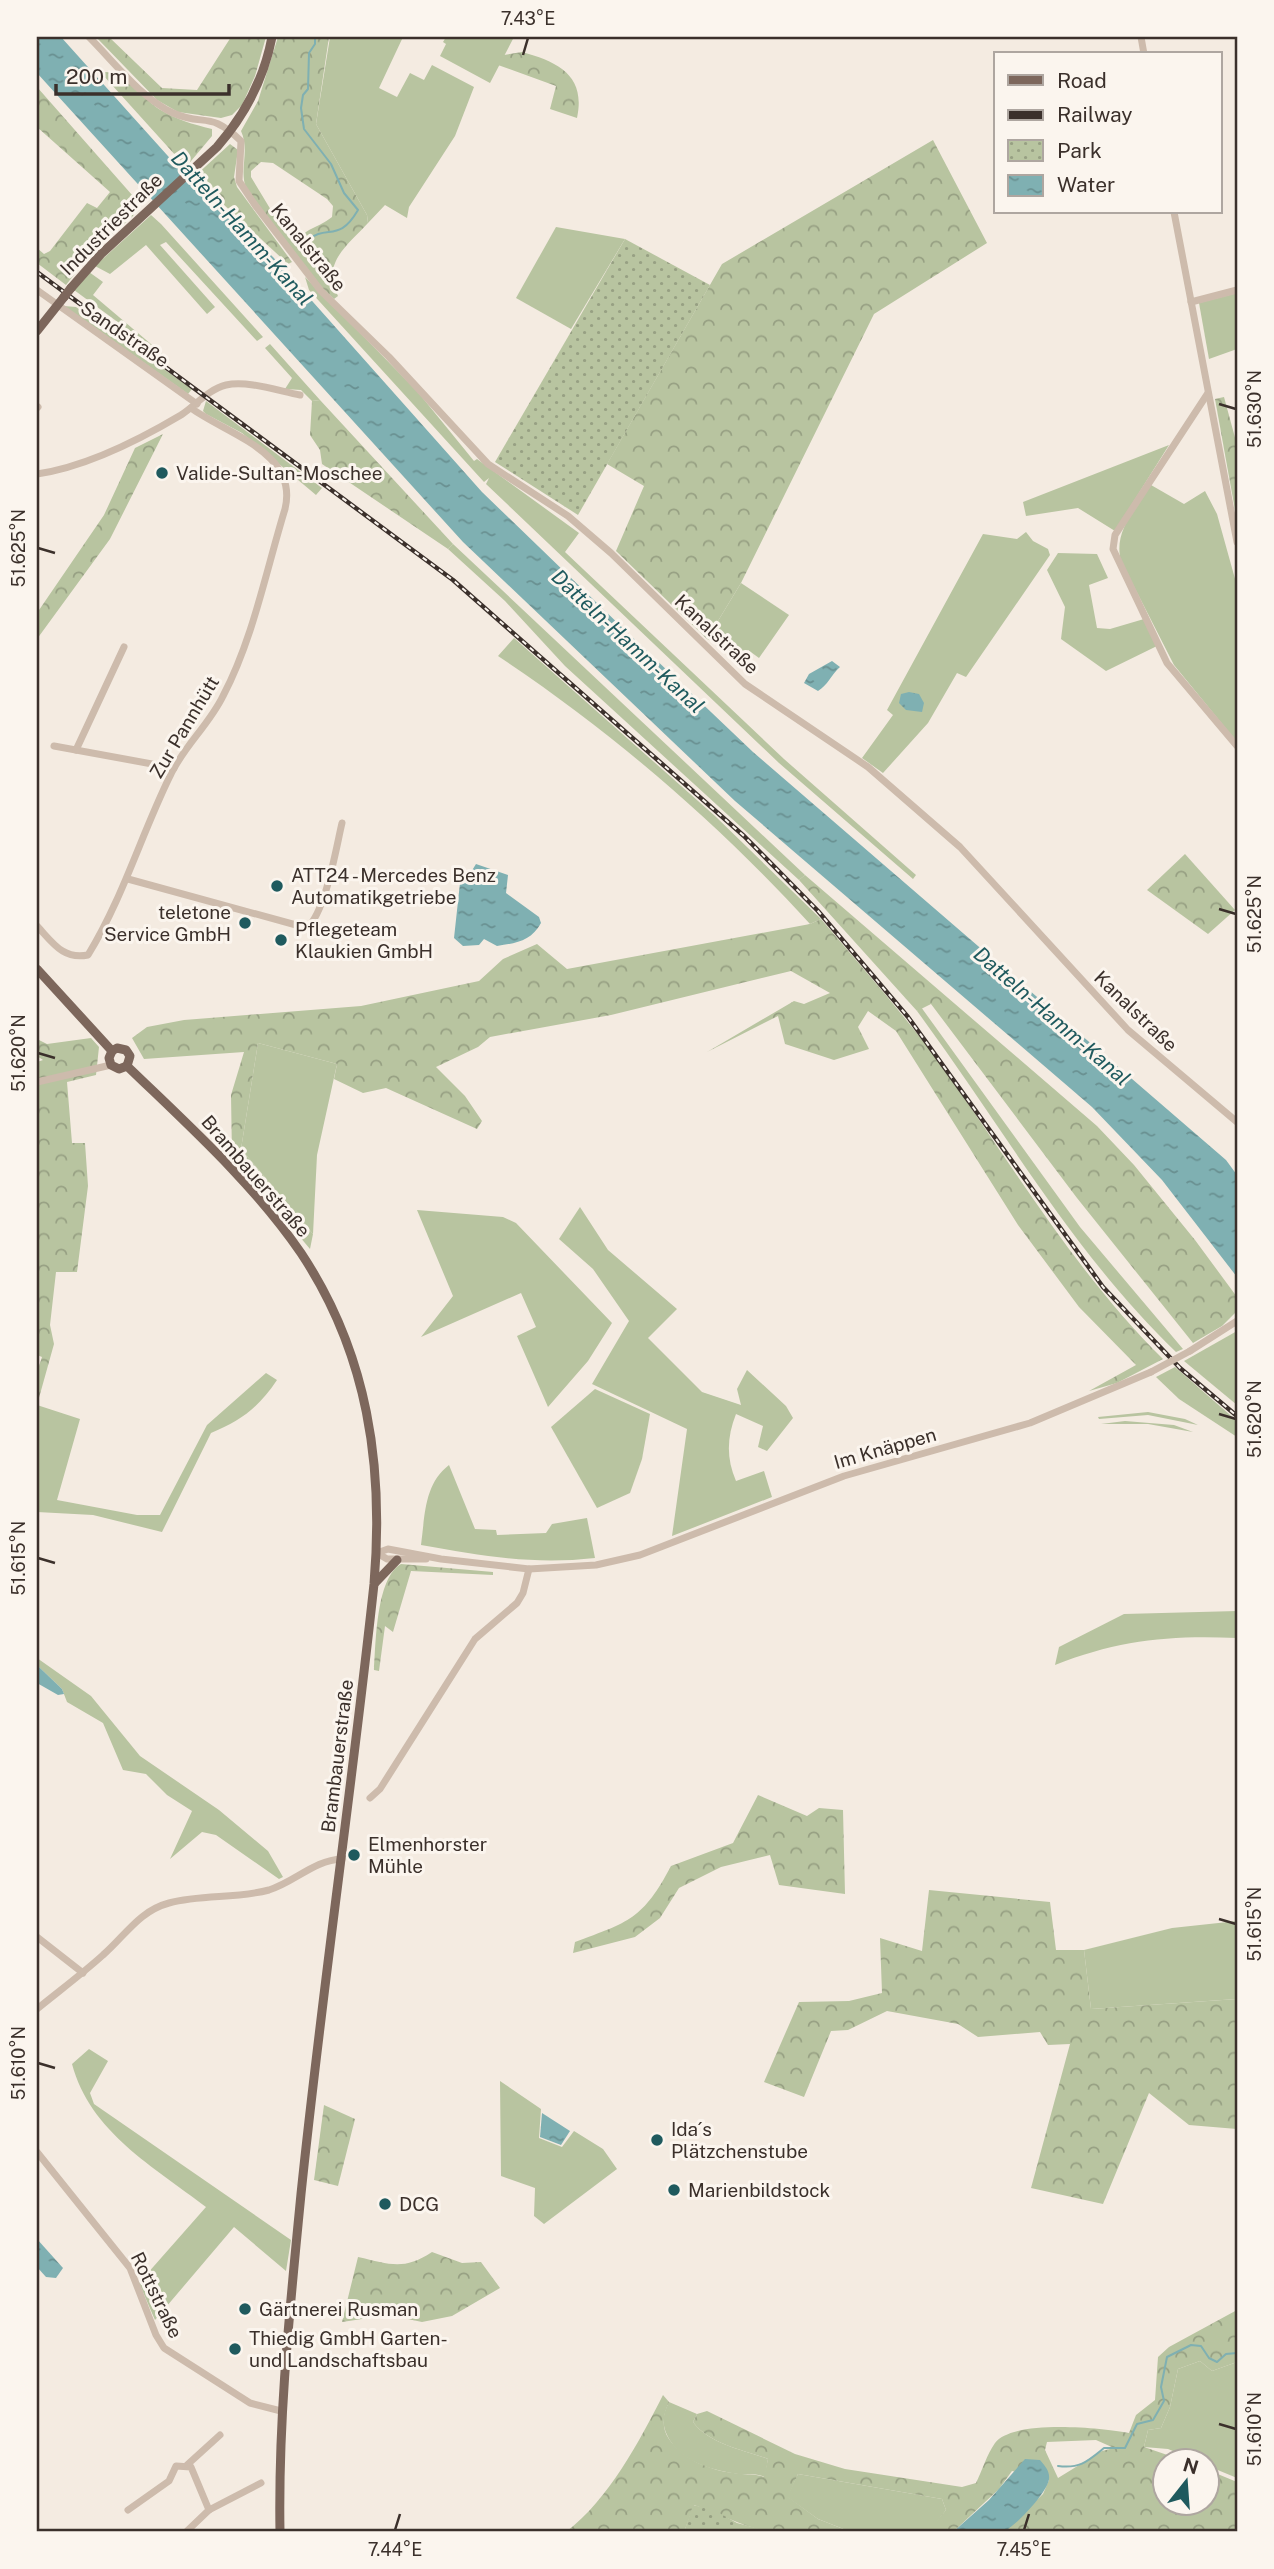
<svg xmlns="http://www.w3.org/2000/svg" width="1274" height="2569" font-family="'Public Sans',sans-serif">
<defs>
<pattern id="forest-crowns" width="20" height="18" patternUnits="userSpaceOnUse" patternTransform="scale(1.75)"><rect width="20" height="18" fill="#b8c4a0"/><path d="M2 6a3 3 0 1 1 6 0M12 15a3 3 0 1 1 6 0" fill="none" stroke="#97a083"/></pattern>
<pattern id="park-dots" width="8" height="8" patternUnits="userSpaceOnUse" patternTransform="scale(1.75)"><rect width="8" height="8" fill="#b8c4a0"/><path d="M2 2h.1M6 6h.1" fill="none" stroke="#97a083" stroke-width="1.8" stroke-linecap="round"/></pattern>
<pattern id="water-ripples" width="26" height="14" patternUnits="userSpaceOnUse" patternTransform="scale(1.75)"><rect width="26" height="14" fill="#7fb0b2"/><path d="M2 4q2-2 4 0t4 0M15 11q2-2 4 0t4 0" fill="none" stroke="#699091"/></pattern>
</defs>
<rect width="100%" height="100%" fill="#f4ebe1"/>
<g fill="#b8c4a0">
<path d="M330,37H403L379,88L397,97L410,73L424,80L432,65L474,87L455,136L409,207L407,218L385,205L368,223L367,215L316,124Z"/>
<path d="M446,37H514L490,83L440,56L446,44L443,42Z"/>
<path d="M151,215L161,224L263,337L257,341L166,242L160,245L215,307L207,314L146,245L110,274L95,266Z"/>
<path d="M556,227L625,239L571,329L516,298Z"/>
<path d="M89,272L103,282L93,295L171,361L74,290Z"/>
<path d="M305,277L417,391L474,461L477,459L579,533L565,552L784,759L916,875L913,879L779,763L486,484L489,478L484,482L309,290Z"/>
<path d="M1237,293V349L1209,359L1199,303Z"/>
<path d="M64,306L76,307L192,389L188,394Z"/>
<path d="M270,344L320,400L312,401L301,390L285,389L292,378L265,348Z"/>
<path d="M206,401L322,488L316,495L242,433L206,414L203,411Z"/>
<path d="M1169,445L1115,531L1078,508L1026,516L1023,502Z"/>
<path d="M1151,485L1184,504L1205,491L1217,514L1237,586V742L1174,665L1121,561C1113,531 1136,509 1151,485Z"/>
<path d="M1026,532L1033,541L1048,549L1050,555L966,677L957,673L928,723L883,773L862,758L893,715L887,710L983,534L1017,539Z"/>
<path d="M453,544L805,875L799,880L565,666L505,601L448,549Z"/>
<path d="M1058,553L1097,554L1108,578L1089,585L1097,628L1110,629L1144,619L1157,646L1106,671L1061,639L1065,607L1047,570Z"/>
<path d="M741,583L789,615L759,658L748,650L744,657L707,639Z"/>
<path d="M514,638L715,816L821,919L810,924C718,823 611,731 498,656Z"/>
<path d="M921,1007L1080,1227L1183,1349L1176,1352C1072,1252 1002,1126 917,1011Z"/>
<path d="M258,1043L337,1064L317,1155L313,1234L241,1149Z"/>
<path d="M580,1207L608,1250L677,1309L648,1338L702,1392L741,1405L737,1389L747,1370L786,1406L793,1418L767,1451L758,1447L763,1426L736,1414C727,1437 726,1458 736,1481L764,1471L772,1497L672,1536L687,1429L592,1384L629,1321L593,1269L559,1239Z"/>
<path d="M417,1210L503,1217L516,1223L612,1323L588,1361L548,1407L517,1336L536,1327L521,1293L421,1337L453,1296Z"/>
<path d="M1237,1331V1405L1184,1361Z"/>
<path d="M1175,1367L1237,1421V1437L1179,1399L1156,1377Z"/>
<path d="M266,1373L277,1380C259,1407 241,1421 211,1433L162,1532L93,1515L37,1512V1405L80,1419L57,1500L137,1515H160L207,1425Z"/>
<path d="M595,1389L650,1414L642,1459L630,1493L597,1508L551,1427Z"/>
<path d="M1148,1412L1185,1419L1198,1425L1148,1415L1099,1419L1098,1417Z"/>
<path d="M1125,1421L1174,1425L1193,1432L1148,1424H1101Z"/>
<path d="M449,1465L475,1529L496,1530L497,1535L546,1533L552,1524L587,1518L595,1558C533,1565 482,1556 421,1545C425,1516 424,1484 449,1465Z"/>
<path d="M1237,1611V1638C1170,1635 1118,1640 1055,1665L1059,1647L1124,1614Z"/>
<path d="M37,1658L91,1696L140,1756L219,1810L268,1851L283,1877L279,1879L216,1835L202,1832L170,1859L192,1811L167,1795L146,1774L123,1770L103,1723L67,1702L62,1689L37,1665Z"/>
<path d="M1237,1921V1999L1091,2009L1084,1950L1172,1928Z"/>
<path d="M89,2049L108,2061L90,2093L94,2104L291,2240L286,2271L234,2227L155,2320L139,2283L206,2207C154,2167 90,2132 72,2064Z"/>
<path d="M500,2081L541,2109L539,2138L562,2147L574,2131L603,2149L617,2169L544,2224L534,2216L535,2188L501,2176Z"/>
<path d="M1200,2361L1212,2371L1237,2362V2478L1208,2466V2460H1195L1168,2449L1144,2447L1148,2430L1161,2428L1170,2407L1178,2369Z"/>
<path d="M669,2402L697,2414L693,2422C709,2444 744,2450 768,2459L765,2477C756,2473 747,2475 738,2474C714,2470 686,2464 671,2442C662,2428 661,2417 669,2402Z"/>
<path d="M798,2474L942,2499L946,2510L929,2532L846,2530L818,2519L787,2497Z"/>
</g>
<g fill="url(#forest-crowns)" fill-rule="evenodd">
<path d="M96,37H109L162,88L197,90L231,37H266L255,76L242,105L232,115L221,118L178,112L157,100Z"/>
<path d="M278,37H329L316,124L367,215L368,223C347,246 321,263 338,296L334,299L318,284L246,188C239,169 250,151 241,131L258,101ZM261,162L273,163L327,199L333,206L332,217C317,229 310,225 296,242L277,220L251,177V171Z"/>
<path d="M522,52C559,62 586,76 577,118L550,109L556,86L498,65L504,55Z"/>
<path d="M106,72C133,73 139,96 159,109C177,120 192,124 212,129V136L186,167L102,74Z"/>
<path d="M37,87L140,204L133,216L90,254L66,285L37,263V248L44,254L50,251L87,203L97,208L110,192L37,127Z"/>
<path d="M933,140L987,243L874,314L741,583L707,639L616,551L644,486L607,464L722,264Z"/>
<path d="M230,144L238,150L234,177L237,187L292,262L288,264L194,177Z"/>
<path d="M1224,397L1237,445V521L1215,399Z"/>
<path d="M320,400L453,544L448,549L322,464L320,450L310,435L312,401Z"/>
<path d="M163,434L110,539L37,639V613L104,515L135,448Z"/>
<path d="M1185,854L1235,910L1208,934L1147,890Z"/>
<path d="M805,875L1097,1126L1134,1165L1195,1240L1237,1297V1311L1222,1326L1193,1343L1077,1198L931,1004L917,1011L799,880Z"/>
<path d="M821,919C865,971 910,1021 949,1076C1017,1173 1078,1275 1163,1359L1117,1383L1089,1391L1136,1365L1079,1307L1018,1225L896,1031L868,1011L858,1027L869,1049L834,1060L785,1044L778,1016L707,1052L794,1001L804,1004L830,993L791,971L611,1015L490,1037L478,1047L436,1067L465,1096L482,1121L477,1129L386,1088L363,1093L334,1079L337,1064L258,1043L241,1149L313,1234L310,1249L232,1156L231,1095L244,1052L144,1059L132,1038L147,1027L184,1020L361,1006L479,981L503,959L537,944L567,969L810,924Z"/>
<path d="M91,1038L99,1047L96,1075L67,1082L72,1143H85L88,1186L77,1272H56L50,1325L54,1344L37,1405V1372L42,1357L37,1355V1062L43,1060L37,1056V1039L47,1044Z"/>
<path d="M401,1564L493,1572V1575L411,1571L393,1632L385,1626L379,1671L374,1670C376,1643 376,1578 401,1564Z"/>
<path d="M758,1795L807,1816L819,1808L843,1810L845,1894L779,1885L770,1855L721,1867L679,1888L660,1918L635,1937L573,1953L575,1942C629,1922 643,1919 671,1866L733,1843Z"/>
<path d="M929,1890L1050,1902L1056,1950H1084L1091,2009L1237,1999V2129L1189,2125L1149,2093L1103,2204L1031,2188L1070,2044L1048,2045L1040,2032L978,2037L958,2024L887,2011L848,2030L831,2031L804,2097L764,2082L799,2002L849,2001L882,1993L880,1938L922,1951Z"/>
<path d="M324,2105L355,2119L338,2186L314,2180Z"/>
<path d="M432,2252L462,2263L481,2262L500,2288L452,2316L422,2322L389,2315L342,2322L358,2257C390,2264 403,2271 432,2252Z"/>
<path d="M1237,2310V2362L1212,2371L1200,2361L1178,2369L1170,2407L1161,2428L1148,2430L1144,2447L1182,2460H1166V2502H1208V2470L1237,2482V2532H1003L1043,2494L1049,2480L1012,2471L999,2489L953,2532L928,2531L946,2510L942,2499L798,2474L788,2497L818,2519L846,2530L879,2532C844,2532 804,2538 770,2532C743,2527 720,2514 694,2505L684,2532H566C609,2499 639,2442 663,2395L669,2402C663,2415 661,2427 669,2439C685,2462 715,2472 742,2474C750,2475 757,2474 764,2477L768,2459C744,2450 709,2444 693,2422L697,2414L707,2411L795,2454L845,2469L962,2487L976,2483C982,2471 987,2454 995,2443C1013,2419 1101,2428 1129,2433L1136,2415L1155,2400L1158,2357L1169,2347ZM1096,2440L1114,2448L1102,2451L1058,2478L1045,2450L1047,2442Z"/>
</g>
<g fill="url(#park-dots)">
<path d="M625,239L710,285L578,515L495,462Z"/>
<path d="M693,2505L714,2510L737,2523L772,2532H684Z"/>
</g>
<g fill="url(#water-ripples)">
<path d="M37,37H61L176,165L273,257L482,492L629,634L753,752L1226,1160L1237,1175V1277L1162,1180L1092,1107L735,801L463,542L37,73Z"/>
<path d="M832,661L840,667C831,675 828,685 818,691L804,683L809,674Z"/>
<path d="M909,692L919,694L924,703L922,712L906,710L899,703L901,694Z"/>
<path d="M476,864L508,875L506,893L539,917L541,923C531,941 517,943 497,946L484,939L479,945L463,946L454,938L460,883L468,877Z"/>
<path d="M37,1665L62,1689L64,1694L58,1695L37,1683Z"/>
<path d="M542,2113L570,2131L561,2145L540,2137Z"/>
<path d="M37,2239L63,2268L56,2278L46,2277L37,2267Z"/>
<path d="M1025,2459L1040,2460C1045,2466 1050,2471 1049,2479C1048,2492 1015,2527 1003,2532C990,2537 967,2532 953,2532L989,2500Z"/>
</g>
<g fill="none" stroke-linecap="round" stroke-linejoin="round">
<g stroke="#7fb0b2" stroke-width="2">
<path d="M306,241C328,223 338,244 358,210L344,193L331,164L304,129L301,108L303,95L308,89L309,53L315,44V37"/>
<path d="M1058,2466C1080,2469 1088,2461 1104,2448H1125L1137,2424L1153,2420L1164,2401L1161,2387L1167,2357L1191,2345L1201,2346L1209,2358L1217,2362L1226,2354L1237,2353"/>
</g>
<g stroke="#cdbbac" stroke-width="7">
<path d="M89,37C114,62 141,98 173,113C205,127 209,110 241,141L239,181L255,205L321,291L389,357L488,464L568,516L611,553L745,684L868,767L960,847L1128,1030L1237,1122"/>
<path d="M1141,37L1144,54"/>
<path d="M1174,212L1237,542"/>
<path d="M37,290L197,404"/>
<path d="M1191,302L1237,290"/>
<path d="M1208,393L1115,535L1113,549L1167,663L1237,746"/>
<path d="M37,408L38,407"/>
<path d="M37,474C86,467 139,440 181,415C195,406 209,389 226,385C247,380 279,391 300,395"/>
<path d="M54,746L174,768"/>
<path d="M76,750L124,647"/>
<path d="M128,879L307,928C326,911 336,848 342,823"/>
<path d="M37,926C53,943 63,960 88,955C123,898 141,835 170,776C183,747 209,725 223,696C253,639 266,571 285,509C299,452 226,434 191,408"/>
<path d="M37,1082L111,1065"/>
<path d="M1190,1351L1237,1321"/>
<path d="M377,1553L388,1549L441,1559L529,1569L596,1565L640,1555L844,1476L1030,1423L1151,1372"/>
<path d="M377,1553L387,1559H426"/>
<path d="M370,1798L380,1789L475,1639L517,1603L523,1593L529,1569"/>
<path d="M37,1937L83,1973"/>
<path d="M37,2009C59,1991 82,1974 103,1955C125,1936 139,1911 169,1903C202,1894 236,1899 269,1890C295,1882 314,1860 342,1859"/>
<path d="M37,2152L130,2268L156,2335L164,2348L250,2403L281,2411"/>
<path d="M187,2465L220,2435"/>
<path d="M128,2510L169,2481L176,2466L191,2467L209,2510"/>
<path d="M186,2532L209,2510L261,2483"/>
</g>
<g stroke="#7d675c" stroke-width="9">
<path d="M71,288L101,254L217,147C245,115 264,79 272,37"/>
<path d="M37,331L64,297"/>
<path d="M37,969L112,1051"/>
<path d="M112,1051L109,1058L111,1065L119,1069L127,1066"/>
<path d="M112,1051L117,1048L126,1050L130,1056L127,1066"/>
<path d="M127,1066C187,1124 253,1183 301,1253C368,1354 384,1466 374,1584C352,1788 322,1991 301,2194C290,2308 278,2418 280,2532"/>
<path d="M375,1583L397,1560"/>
</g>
<defs>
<path id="rail" d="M37,272L453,580L744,836L818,911L908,1017L1103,1287L1180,1368L1237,1416"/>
</defs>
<use href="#rail" stroke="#3b302b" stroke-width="4.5"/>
<use href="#rail" stroke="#fbf5ee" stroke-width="2" stroke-dasharray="5" stroke-linecap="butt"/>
<path stroke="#cdbbac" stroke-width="7" d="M1151,1372L1190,1351"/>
<path stroke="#7d675c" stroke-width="9" d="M64,297L71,288"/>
</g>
<path fill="none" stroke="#3b302b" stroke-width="2.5" d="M523,55L528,38M1219,404L1236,409M38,548L55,553M1219,909L1236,914M38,1053L55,1058M1219,1414L1236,1419M38,1558L55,1563M1219,1919L1236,1924M38,2063L55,2068M1219,2424L1236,2429M395,2530L400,2514M1024,2530L1029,2514"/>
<g fill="#1f5a5e" stroke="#fbf5ee" stroke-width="2.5">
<circle cx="162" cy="473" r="7"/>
<circle cx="277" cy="886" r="7"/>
<circle cx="245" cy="923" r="7"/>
<circle cx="281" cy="940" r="7"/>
<circle cx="354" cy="1855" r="7"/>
<circle cx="657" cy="2140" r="7"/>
<circle cx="674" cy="2190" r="7"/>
<circle cx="385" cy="2204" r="7"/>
<circle cx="245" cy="2309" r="7"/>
<circle cx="235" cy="2349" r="7"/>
</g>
<g text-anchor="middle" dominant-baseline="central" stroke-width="6" stroke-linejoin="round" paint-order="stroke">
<g font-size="19" fill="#3b302b" stroke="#fbf5ee">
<text transform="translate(111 224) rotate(-45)">Industriestraße</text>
<text transform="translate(309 247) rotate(51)">Kanalstraße</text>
<text transform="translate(125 334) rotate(34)">Sandstraße</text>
<text transform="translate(717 634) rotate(43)">Kanalstraße</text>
<text transform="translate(184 727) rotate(-59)">Zur Pannhütt</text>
<text transform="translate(1136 1011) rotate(44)">Kanalstraße</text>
<text transform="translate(256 1176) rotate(49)">Brambauerstraße</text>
<text transform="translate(885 1448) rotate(-16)">Im Knäppen</text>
<text transform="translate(337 1756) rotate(-83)">Brambauerstraße</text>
<text transform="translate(157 2295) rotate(64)">Rottstraße</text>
</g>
<g font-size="19" fill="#3b302b" stroke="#fbf5ee" text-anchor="start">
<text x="176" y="473">Valide-Sultan-Moschee</text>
<text x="291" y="875">ATT24 - Mercedes Benz<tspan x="291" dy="22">Automatikgetriebe</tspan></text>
<text x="231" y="912" text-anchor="end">teletone<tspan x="231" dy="22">Service GmbH</tspan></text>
<text x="295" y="929">Pflegeteam<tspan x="295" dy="22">Klaukien GmbH</tspan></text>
<text x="368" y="1844">Elmenhorster<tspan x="368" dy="22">Mühle</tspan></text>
<text x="671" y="2129">Ida´s<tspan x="671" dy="22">Plätzchenstube</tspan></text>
<text x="688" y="2190">Marienbildstock</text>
<text x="399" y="2204">DCG</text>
<text x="259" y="2309">Gärtnerei Rusman</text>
<text x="249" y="2338">Thiedig GmbH Garten-<tspan x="249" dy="22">und Landschaftsbau</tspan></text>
</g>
<g font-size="21" font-style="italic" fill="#1f5a5e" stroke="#fbf5ee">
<text transform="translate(242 228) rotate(48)">Datteln-Hamm-Kanal</text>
<text transform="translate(628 641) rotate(43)">Datteln-Hamm-Kanal</text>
<text transform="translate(1052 1016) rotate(41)">Datteln-Hamm-Kanal</text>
</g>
</g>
<rect width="1274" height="2569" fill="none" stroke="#fbf5ee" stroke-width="77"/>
<rect x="994" y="52" width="228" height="161" fill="#fbf5ee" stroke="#aea6a0" stroke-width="2"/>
<rect x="1008" y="75" width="35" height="10" fill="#7d675c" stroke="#aea6a0" stroke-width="2"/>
<text x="1057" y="88" font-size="21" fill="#3b302b">Road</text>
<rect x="1008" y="110" width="35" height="10" fill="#3b302b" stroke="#aea6a0" stroke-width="2"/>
<text x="1057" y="122" font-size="21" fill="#3b302b">Railway</text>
<rect x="1008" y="140" width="35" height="21" fill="url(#park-dots)" stroke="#aea6a0" stroke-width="2"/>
<text x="1057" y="158" font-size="21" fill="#3b302b">Park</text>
<rect x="1008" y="175" width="35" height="21" fill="url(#water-ripples)" stroke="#aea6a0" stroke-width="2"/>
<text x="1057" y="192" font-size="21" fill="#3b302b">Water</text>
<g transform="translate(1186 2482) rotate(17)"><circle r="33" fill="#fbf5ee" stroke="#aea6a0" stroke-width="2"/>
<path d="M0-5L12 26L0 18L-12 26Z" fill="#1f5a5e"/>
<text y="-10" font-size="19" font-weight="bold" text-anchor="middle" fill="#3b302b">N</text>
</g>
<path d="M56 84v10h173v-10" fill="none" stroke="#3b302b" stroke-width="3.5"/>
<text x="66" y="84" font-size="21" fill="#3b302b" stroke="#fbf5ee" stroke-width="5" paint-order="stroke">200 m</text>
<rect x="38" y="38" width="1198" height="2492" fill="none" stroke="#3b302b" stroke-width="2.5"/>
<g font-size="18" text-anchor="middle" fill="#3b302b">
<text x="528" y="25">7.43°E</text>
<text transform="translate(1255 409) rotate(-90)" y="6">51.630°N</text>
<text transform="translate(19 548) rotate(-90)" y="6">51.625°N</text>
<text transform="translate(1255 914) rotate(-90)" y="6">51.625°N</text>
<text transform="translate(19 1053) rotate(-90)" y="6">51.620°N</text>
<text transform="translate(1255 1419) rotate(-90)" y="6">51.620°N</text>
<text transform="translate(19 1558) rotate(-90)" y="6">51.615°N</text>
<text transform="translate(1255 1924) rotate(-90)" y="6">51.615°N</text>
<text transform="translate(19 2063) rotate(-90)" y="6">51.610°N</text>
<text transform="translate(1255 2429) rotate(-90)" y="6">51.610°N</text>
<text x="395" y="2556">7.44°E</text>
<text x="1024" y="2556">7.45°E</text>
</g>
</svg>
